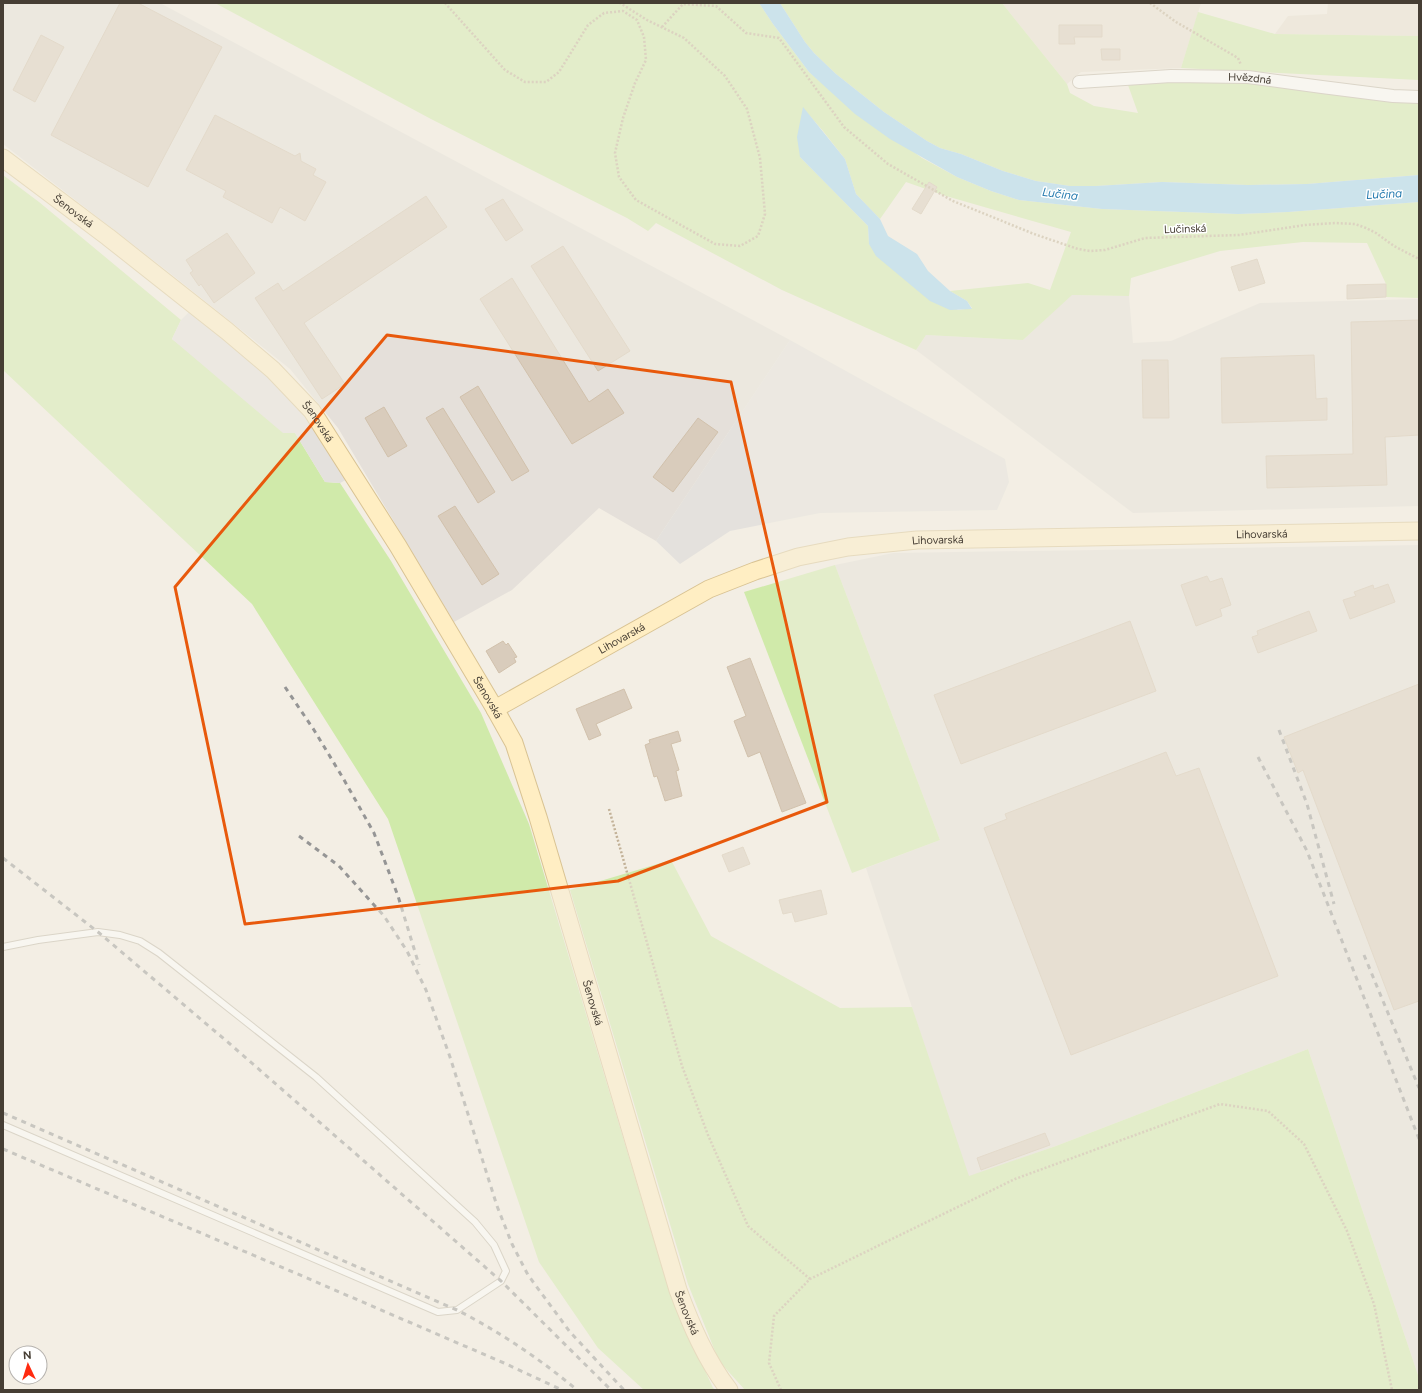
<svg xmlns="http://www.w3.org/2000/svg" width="1422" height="1393" font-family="Figtree,sans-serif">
<rect width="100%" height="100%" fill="#f3eee4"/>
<g fill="#e8e0d2">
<path d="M1002,3H1201L1181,68L1081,72L1067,84Z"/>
<path d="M1328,3H1419V36L1275,34L1288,16L1327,14Z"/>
</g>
<g fill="#e5e0da">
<path d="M3,3H160L790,340L656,541L599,508L512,590L454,622L338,428L290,369L171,274L3,144Z"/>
<path d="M1071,295L1129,296L1133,343L1171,341L1260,303L1419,299V506L1133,513L916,350L926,335L1023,340Z"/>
<path d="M1419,545V1378L1308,1049L1056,1146L968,1177L866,868L940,840L835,565L893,553Z"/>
</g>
<g fill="#d0eaaa" fill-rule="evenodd">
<path d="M215,3H759L773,24L809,72L830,90L922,158L957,177L991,191L1019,200L1102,209L1238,214L1288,212L1419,202V298L1386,297V284L1367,243L1303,242L1220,251L1131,278L1129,296L1072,295L1023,340L926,335L916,350L782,290L656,223L648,231L627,218L431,119ZM803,108L823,131L845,159L856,194L880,219L906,182L946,196L1071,232L1050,290L1028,283L950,291L967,301L972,308L958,310L869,244L868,226L800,157Z"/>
<path d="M780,3H1002L1067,84L1070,93L1094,106L1138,113L1128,85L1152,82L1229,81L1419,101V175L1307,184L1248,185L1162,182L1096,186H1070L1036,181L1003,171L961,154L940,148L927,141L884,112L836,74L814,53L805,42Z"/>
<path d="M1198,12L1275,34L1419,36V80L1181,68Z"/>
<path d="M3,175L39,202L181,320L172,339L295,433L325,482L340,483L391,561L481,713L529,824L663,1271L686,1329L713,1388L715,1390H644L598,1348L539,1262L388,819L252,604L3,370Z"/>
<path d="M835,565L940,840L852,873L744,592Z"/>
<path d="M671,860L711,936L840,1008L912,1007L969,1176L1056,1146L1308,1049L1419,1378V1390H745L719,1361L688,1284L570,890Z"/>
</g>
<g fill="#e4e1dd">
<path d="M195,306L273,370L354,476L340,483L325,482L295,433H283L172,339L181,320Z"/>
<path d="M790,340L1005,459L1009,482L997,510L820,513L730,531L680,564L656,541Z"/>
</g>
<g fill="#9dd4f4">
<path d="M759,3H780L805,42L814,53L836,74L884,112L927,141L940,148L961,154L1003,171L1036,181L1070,186H1096L1162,182L1248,185L1307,184L1419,175V202L1288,212L1238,214L1102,209L1019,200L991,191L957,177L890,139L855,114L809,72L773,24Z"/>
<path d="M803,107L845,159L856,194L880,219L888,236L917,254L928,271L950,291L967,301L972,309L950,310L930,301L876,256L869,244L868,226L800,157L797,137Z"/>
</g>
<g fill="#d9ccbc" stroke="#d1c1ac">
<path d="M120,3H138L222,47L148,187L51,135Z"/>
<path d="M1059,25H1102V37H1074L1075,44H1059Z"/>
<path d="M41,35L64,47L35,102L13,90Z"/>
<path d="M1101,49H1120V60H1102Z"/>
<path d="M215,115L295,156L300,153L301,161L316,169L313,175L326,182L305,221L280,207L272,223L223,197L226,191L186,170Z"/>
<path d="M929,182L937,187L921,214L912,209Z"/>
<path d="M426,196L447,227L304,323L345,384L322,399L255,298L278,283L283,291Z"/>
<path d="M503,199L523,230L506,241L485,209Z"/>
<path d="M227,233L255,273L214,303L201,284L199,286L190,273L193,271L186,260Z"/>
<path d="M563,246L630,351L598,371L531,266Z"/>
<path d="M1257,259L1265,283L1239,291L1231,267Z"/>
<path d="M512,278L589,402L608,389L624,413L572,444L480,299Z"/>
<path d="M1386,284V297L1347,299V285Z"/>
<path d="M1419,320V435L1385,437L1387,485L1267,488L1266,456L1353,454L1351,322Z"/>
<path d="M1314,355L1316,399L1327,398V420L1222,423L1221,358Z"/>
<path d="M1142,360H1168L1169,418H1143Z"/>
<path d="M478,386L529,471L512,481L460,397Z"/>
<path d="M384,407L407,446L388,457L365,418Z"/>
<path d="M443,408L495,492L478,503L426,418Z"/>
<path d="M698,418L718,432L673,492L653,477Z"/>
<path d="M455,506L499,574L482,585L438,516Z"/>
<path d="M1207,576L1210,582L1222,578L1231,605L1220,609L1222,616L1196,626L1181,585Z"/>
<path d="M1388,584L1395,602L1350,619L1343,600L1356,596L1354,592L1373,585L1374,589Z"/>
<path d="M1309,611L1317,631L1258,653L1252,637L1258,635L1257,631Z"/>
<path d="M1130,621L1156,691L961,764L934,695Z"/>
<path d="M503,641L506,645L508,643L517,657L514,658L516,662L499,673L486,651Z"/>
<path d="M750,658L806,803L782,812L760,752L748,757L734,721L746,716L727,667Z"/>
<path d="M1419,684V1001L1394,1010L1303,770L1298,773L1284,737Z"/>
<path d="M624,689L632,708L596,724L601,735L589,740L576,709Z"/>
<path d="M678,731L681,741L671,744L679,770L676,771L682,796L665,801L657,776L654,777L645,745L650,743L649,740Z"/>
<path d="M1166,752L1176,776L1199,768L1278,976L1071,1055L984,828L1007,819L1005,814Z"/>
<path d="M743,847L750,864L729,872L722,855Z"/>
<path d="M821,890L827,914L795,922L792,912L783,914L779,900Z"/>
<path d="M1045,1133L1050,1145L981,1170L977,1158Z"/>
</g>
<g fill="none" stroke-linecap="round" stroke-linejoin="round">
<defs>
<path id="lane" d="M3,947L38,940L98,932L120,935L140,941L159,953L316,1077L475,1222L494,1245L506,1271L501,1281L457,1310L438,1312L3,1125"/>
<g id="street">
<path id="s1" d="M1079,82L1171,76L1248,77L1322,87L1393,96L1419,97"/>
</g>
<g id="secondary">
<path id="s2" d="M3,158L108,237L227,331L273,370L312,411L398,546L495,709L514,743L538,817L678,1290C691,1325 706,1360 729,1390"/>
<path id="s3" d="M495,709L709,589L755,571L798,557L848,547L917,540L1419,531"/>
</g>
</defs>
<use href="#lane" stroke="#bfb6a7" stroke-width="8"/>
<use href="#street" stroke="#bfb6a7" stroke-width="14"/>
<use href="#secondary" stroke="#d9c393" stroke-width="19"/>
<g stroke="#c2b197" stroke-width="2.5" stroke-dasharray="2 2" stroke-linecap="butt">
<path d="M445,3L505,70L525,82H546L559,72L588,25L604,13L623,11L637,20L644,37L646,60L635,83L623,118L615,153L619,177L636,200L715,244L740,246L758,236L765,214L760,158L747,109L725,76L684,38L647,20L620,3"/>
<path d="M1150,3L1176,22L1238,58L1241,65"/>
<path d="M662,27L683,4L716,6L746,33L779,38L844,127L888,164L953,201L1034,234L1078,249L1090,251L1105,250L1145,238L1239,235L1305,225L1335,223L1355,224L1366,228L1376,233L1394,246L1419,259"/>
<path d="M609,809L682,1066L708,1135L748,1226L810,1279"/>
<path d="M781,1390L769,1363L774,1316L810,1279L1015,1179L1220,1104L1268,1111L1304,1144L1347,1231L1374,1304L1392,1390"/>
</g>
<use href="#lane" stroke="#fff" stroke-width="6"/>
<use href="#street" stroke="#fff" stroke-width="12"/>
<use href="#secondary" stroke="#ffeec3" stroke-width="17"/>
<g stroke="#959595" stroke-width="3" stroke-dasharray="5 5" stroke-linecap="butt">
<path d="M285,687L314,730L343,778L374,833L398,896L419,965"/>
<path d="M1279,730L1307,804L1334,904"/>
<path d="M1258,757L1307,851L1419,1139"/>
<path d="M299,836L339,866L384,916L407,951L426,990L450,1057L497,1206L512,1244L528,1275L570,1332L624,1390"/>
<path d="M3,858L98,932L230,1044L364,1161L501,1281L611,1390"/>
<path d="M1364,955L1419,1088"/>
<path d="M3,1113L457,1310C500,1332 540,1359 577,1390"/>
<path d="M3,1149L293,1272L504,1363L562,1390"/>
</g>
</g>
<path d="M0 0H1422V1393H0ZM387,335L731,382L827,802L618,881L245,924L175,587Z" fill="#f3eee4" fill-opacity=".55" fill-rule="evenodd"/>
<path fill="none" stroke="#e8590c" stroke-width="3" stroke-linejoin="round" d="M387,335L731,382L827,802L618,881L245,924L175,587Z"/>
<g text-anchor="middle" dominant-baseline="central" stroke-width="3" stroke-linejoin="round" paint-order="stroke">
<g font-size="11" fill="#463e34" stroke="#fff">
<text stroke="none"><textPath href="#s1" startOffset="171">Hvězdná</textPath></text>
<text stroke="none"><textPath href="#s2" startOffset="88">Šenovská</textPath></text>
<text transform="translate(1185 229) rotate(-2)">Lučinská</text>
<text stroke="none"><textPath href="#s2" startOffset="412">Šenovská</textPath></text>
<text stroke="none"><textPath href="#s3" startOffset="805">Lihovarská</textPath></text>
<text stroke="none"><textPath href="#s3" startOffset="481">Lihovarská</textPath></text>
<text stroke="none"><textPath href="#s3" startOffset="145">Lihovarská</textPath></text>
<text stroke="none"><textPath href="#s2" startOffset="736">Šenovská</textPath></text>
<text stroke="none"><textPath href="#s2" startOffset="1060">Šenovská</textPath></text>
<text stroke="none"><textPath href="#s2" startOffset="1384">Šenovská</textPath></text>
</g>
<g font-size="12" font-style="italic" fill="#267baf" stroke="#fff">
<text transform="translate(1060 194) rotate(7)">Lučina</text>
<text transform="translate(1384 194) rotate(-3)">Lučina</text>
</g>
</g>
<rect width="1422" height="1393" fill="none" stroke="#463e34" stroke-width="8"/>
<g transform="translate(28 1365) rotate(356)"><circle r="19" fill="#ffffff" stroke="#b5b2ae"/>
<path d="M0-3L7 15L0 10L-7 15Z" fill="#ff2a10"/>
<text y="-6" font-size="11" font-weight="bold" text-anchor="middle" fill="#463e34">N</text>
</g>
</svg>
